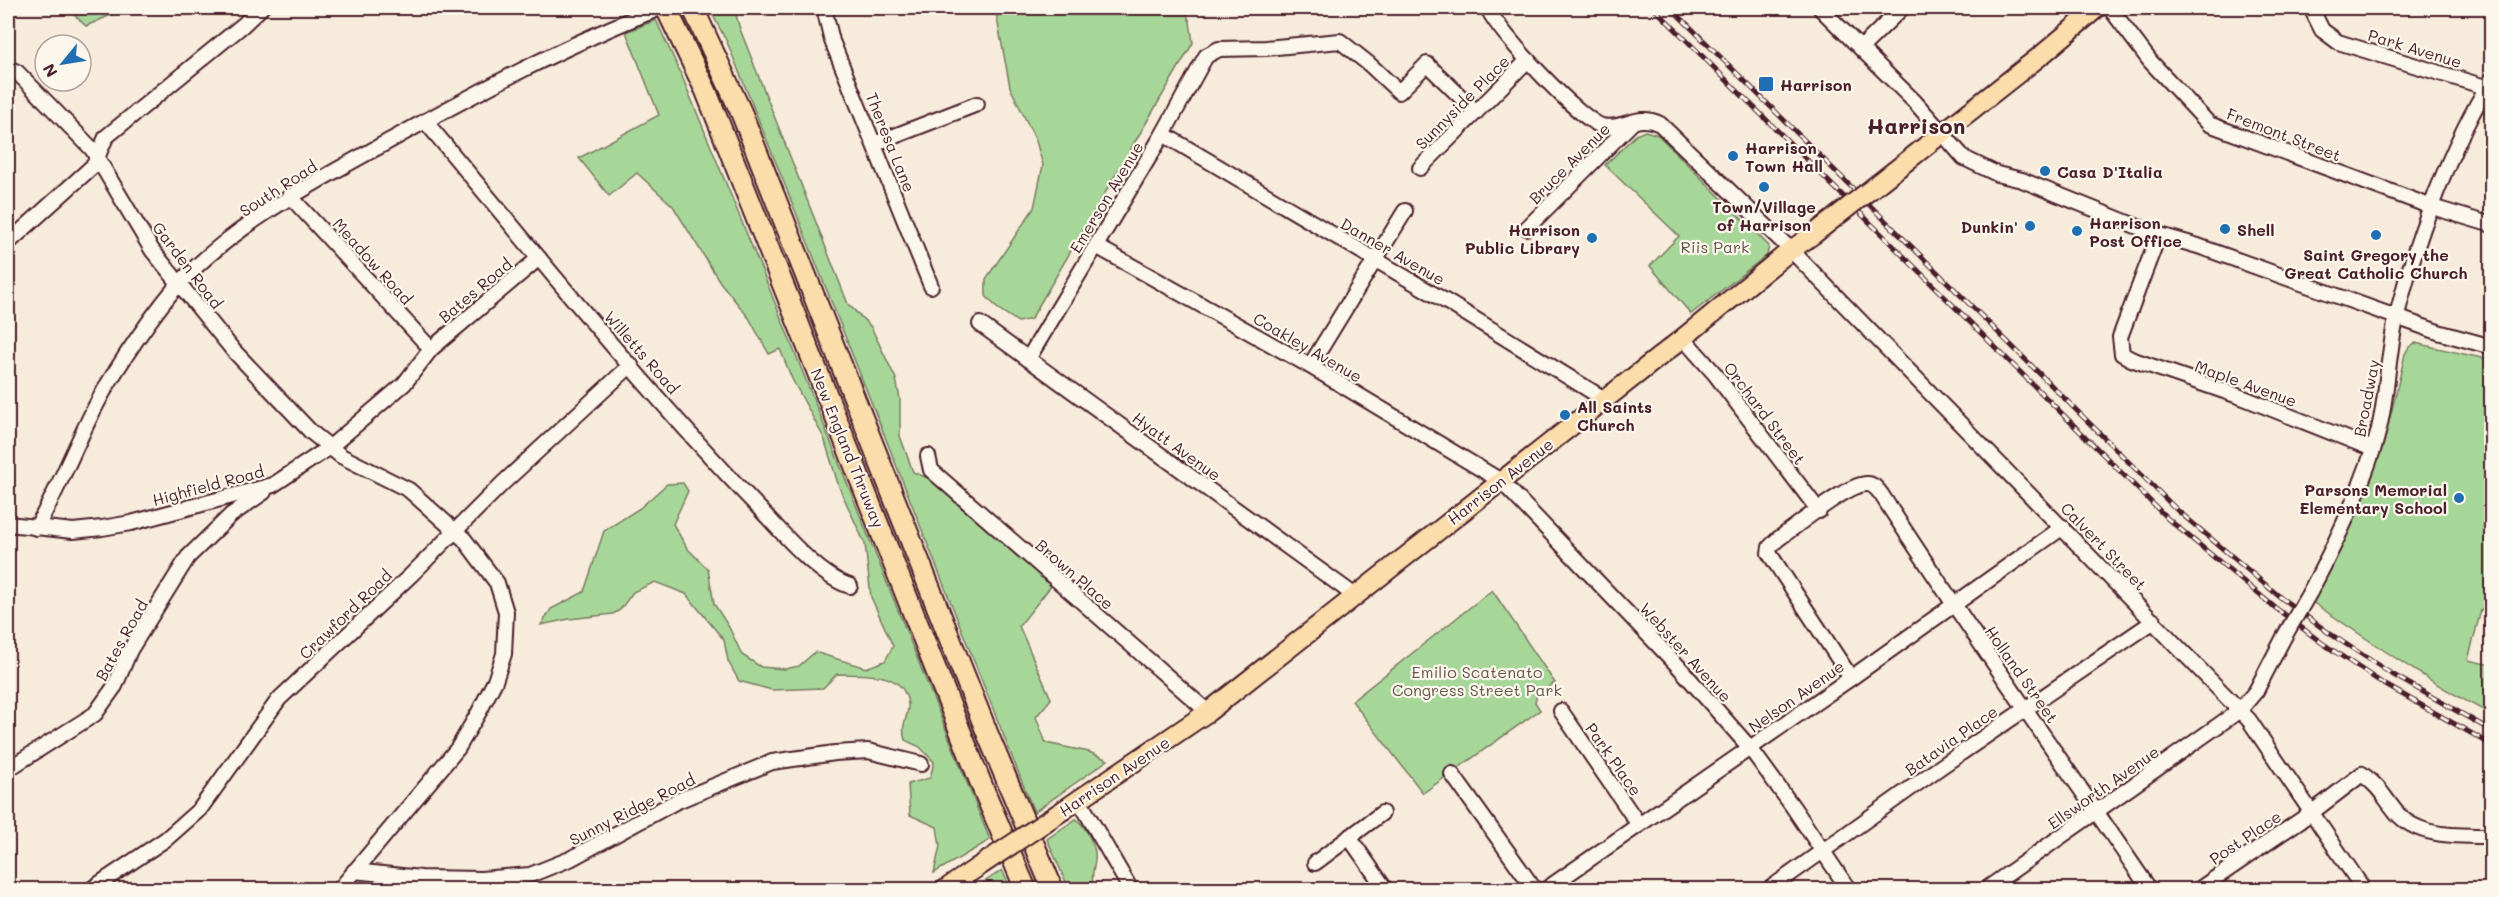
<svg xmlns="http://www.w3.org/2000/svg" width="2499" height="897" font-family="Mali,sans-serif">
<rect width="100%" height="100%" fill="#f7ebdb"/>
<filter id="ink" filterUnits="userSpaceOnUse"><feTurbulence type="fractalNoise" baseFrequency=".0167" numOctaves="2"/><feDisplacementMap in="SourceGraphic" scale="12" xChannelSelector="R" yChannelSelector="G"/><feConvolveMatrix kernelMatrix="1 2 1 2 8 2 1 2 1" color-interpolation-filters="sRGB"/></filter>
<g filter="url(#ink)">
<g fill="#a7d798" stroke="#787b62" stroke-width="1.5">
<path d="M67,8H122L113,14L86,26Z"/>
<path d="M709,8H734L740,29L848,304L871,327L896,379L900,399V436L913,472L930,479L1051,586L1019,626L1051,699L1036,717L1046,743L1089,752L1108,760L1034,812L785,185L727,42Z"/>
<path d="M995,8H1184L1190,22L1193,43L1031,319L1018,322L997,308L986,296V279L1034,208L1043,165L1036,141L1010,87Z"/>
<path d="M656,20L681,74L767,283L990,840L934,873L940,846L937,827L910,815L908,784L930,778L934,762L920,747L905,740C900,723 909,718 908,704C904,669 862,675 837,674L823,688L772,690L739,681L728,661L724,640L686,594L655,582L633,592L620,610L613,614L569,619L541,625L551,609L584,592L604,531L640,508L667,484L683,483L688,491L673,524L687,548L708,569L714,604L729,627L742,655L761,667L785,669L799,666L815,652L866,668L885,661L893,646L871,597L865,544L839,487L824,438L792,379L780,349L769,354L749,318L720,282L673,206L637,173L609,196L579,158L659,115L626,32Z"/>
<path d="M1645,131L1658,135L1769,246L1767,255L1691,314L1650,266L1679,236L1605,165L1636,135Z"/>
<path d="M2415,343L2491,360V612L2481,610L2468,660L2491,665V714C2427,682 2369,640 2309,600L2374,463L2392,410L2405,354L2409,347Z"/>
<path d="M1492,590L1555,683L1537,694L1535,702L1540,710L1423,793L1352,701Z"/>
<path d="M1076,819C1084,824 1093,842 1095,852C1097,865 1089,874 1094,889H1069L1047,839Z"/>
<path d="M1002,870L1011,889H974Z"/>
</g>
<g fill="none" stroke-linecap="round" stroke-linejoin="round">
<defs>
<g id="minor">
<path d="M824,8L832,41L931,286"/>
<path d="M1488,8C1496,30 1580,120 1602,126C1623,131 1637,112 1660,124L1791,250L2249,720L2364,890"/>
<path d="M1820,8L1915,102L1964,158L1997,174L2022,180L2153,233L2198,246L2438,332L2492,347"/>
<path d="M2110,8L2150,61L2209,124L2432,207L2492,225"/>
<path d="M2311,8L2322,30L2338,42L2492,89"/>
<path d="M1861,48L1902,8"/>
<path d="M8,68L17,72L92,149L152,250L233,350L311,432L341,456L409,490L464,539L497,583L506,612L504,654L495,681L479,712L458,748L339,890"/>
<path d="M425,121C534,251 640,385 758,507C781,531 818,576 850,586"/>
<path d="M1163,134L1452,305L1604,399"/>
<path d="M874,144L977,104"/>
<path d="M1420,168L1528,60"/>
<path d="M290,196L431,349"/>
<path d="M1527,228L1633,122"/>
<path d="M2159,234L2120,337L2122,354L2131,359L2244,398L2373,449"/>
<path d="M8,243L94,165L106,137L243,25L261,8"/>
<path d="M1096,246L1310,366L1501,481L1679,667L1750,748L1793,807L1849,890"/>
<path d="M980,324L1354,595"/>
<path d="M1683,338L1715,374L1819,511"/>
<path d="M1028,359L1163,134L1206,56L1219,49L1266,48L1340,41L1369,64L1399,92L1427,64L1476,112"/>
<path d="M1310,366L1405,211"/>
<path d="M928,456L931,470L1208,712"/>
<path d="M8,524L73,531L102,528L131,523L273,485L330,447L404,384L431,349L539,258"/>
<path d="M36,528C65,478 83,423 114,374C129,350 146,325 163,303C216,233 315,182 391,140C478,92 567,44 660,8"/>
<path d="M2310,592C2334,547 2357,498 2373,450C2388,406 2386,360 2397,315C2415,241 2451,144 2492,79"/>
<path d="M1851,678L1769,553L1770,547L1778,539C1797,526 1846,485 1866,484C1873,483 1877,489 1881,494C1967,628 2060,758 2150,890"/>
<path d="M1561,711L1639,825"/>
<path d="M8,769L95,714L115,686L130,650L188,557L231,515L264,492"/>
<path d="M1452,774L1535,890"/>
<path d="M1079,800L1131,890"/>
<path d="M1349,837L1386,890"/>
<path d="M1315,863L1382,813"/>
<path d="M354,871L421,878L481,879L530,875L570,859L675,802L772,762L835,753L868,751L921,764"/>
<path d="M90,890L166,839L200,809L279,699L411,575L503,483L631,365"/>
<path d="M1545,890L1851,678L2063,527"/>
<path d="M1768,890L1939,768L2154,621"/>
<path d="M1985,890L2240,710L2256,691L2284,637"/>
<path d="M2198,890L2311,813L2362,774C2380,787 2383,796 2396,812C2417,838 2461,836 2492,836"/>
</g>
<g id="major">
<path d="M1879,183L2044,53L2097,8"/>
<path d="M1065,809L1208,712L1683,338L1791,250L1814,234"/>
<path d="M944,890L975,869"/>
</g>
<g id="highway">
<path d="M666,8L706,91L982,786L1026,890"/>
<path d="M693,8L741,112L988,735L1053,890"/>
</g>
</defs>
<use href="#minor" stroke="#4a1f2b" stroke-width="18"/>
<use href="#major" stroke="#4a1f2b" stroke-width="22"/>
<use href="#highway" stroke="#4a1f2b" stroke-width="24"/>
<use href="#minor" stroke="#fbf7ec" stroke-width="14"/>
<use href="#major" stroke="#fbddab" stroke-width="18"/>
<use href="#highway" stroke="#fbddab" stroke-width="20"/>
<defs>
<g id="rail">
<path d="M1654,8L2168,519L2273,606L2322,643L2382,683L2492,745"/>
<path d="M1671,8L2177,510L2280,597L2329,633L2390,673L2492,731"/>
</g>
</defs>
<use href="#rail" stroke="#4a1f2b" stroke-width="5"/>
<use href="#rail" stroke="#fbf7ec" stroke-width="3" stroke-dasharray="9" stroke-linecap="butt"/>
<defs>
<path id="minor-bridge" d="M2284,637L2310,592"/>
<g id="major-bridge">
<path d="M1814,234L1879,183"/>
<path d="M975,869L1065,809"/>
</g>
</defs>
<use href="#minor-bridge" stroke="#4a1f2b" stroke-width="18" stroke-linecap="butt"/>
<use href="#major-bridge" stroke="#4a1f2b" stroke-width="22" stroke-linecap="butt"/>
<use href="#minor-bridge" stroke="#fbf7ec" stroke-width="14"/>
<use href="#major-bridge" stroke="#fbddab" stroke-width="18"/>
</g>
</g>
<g fill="#1f6fb2" stroke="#fbf7ec" stroke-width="2">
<rect x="1758" y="76" width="16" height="16" rx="3"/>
<circle cx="1733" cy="156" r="6"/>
<circle cx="2045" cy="171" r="6"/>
<circle cx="1764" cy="187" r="6"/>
<circle cx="2030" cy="226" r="6"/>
<circle cx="2225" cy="229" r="6"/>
<circle cx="2077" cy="231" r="6"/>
<circle cx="2376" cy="235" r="6"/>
<circle cx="1592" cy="238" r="6"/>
<circle cx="1565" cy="415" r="6"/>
<circle cx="2459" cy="498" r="6"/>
</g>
<g text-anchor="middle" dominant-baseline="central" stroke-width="4.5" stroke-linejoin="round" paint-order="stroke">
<g font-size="16" fill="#4a1f2b" stroke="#fbf7ec">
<text transform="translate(2415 48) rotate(17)">Park Avenue</text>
<text transform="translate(1462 102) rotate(-45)">Sunnyside Place</text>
<text transform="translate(2284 134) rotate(21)">Fremont Street</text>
<text transform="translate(891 142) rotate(68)">Theresa Lane</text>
<text transform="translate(1569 163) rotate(-45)">Bruce Avenue</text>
<text transform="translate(278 188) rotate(-33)">South Road</text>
<text transform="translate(1106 197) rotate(-59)">Emerson Avenue</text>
<text transform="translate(1393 251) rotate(30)">Danner Avenue</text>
<text transform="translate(373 261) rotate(48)">Meadow Road</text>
<text transform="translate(188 265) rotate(53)">Garden Road</text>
<text transform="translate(475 290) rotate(-40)">Bates Road</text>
<text transform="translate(1308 347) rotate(30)">Coakley Avenue</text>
<text transform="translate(642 352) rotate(49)">Willetts Road</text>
<text transform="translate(2246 383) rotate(20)">Maple Avenue</text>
<text transform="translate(2366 398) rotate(-79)">Broadway</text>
<text transform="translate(1765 413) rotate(53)">Orchard Street</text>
<text transform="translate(1177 446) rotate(36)">Hyatt Avenue</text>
<text transform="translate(848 448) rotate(68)">New England Thruway</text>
<text transform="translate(1500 481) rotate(-38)">Harrison Avenue</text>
<text transform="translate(208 485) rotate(-15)">Highfield Road</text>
<text transform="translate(2104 546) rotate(46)">Calvert Street</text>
<text transform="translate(1075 574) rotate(41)">Brown Place</text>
<text transform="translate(345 614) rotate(-44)">Crawford Road</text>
<text transform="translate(121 640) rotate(-61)">Bates Road</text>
<text transform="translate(1686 652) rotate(48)">Webster Avenue</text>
<text transform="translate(2022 674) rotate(55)">Holland Street</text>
<text transform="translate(1796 696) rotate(-35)">Nelson Avenue</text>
<text transform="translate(1951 740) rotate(-35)">Batavia Place</text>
<text transform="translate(1614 759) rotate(55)">Park Place</text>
<text transform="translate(1114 776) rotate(-34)">Harrison Avenue</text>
<text transform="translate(2103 787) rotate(-35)">Ellsworth Avenue</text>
<text transform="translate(632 809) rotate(-27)">Sunny Ridge Road</text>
<text transform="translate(2245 837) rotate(-34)">Post Place</text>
</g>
<g font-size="16" font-weight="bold" fill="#4a1f2b" stroke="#fbf7ec" text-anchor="start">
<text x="1780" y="84">Harrison</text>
<text x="1745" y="147">Harrison<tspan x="1745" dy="18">Town Hall</tspan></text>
<text x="2057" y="171">Casa D'Italia</text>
<text x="1764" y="206" text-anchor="middle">Town/Village<tspan x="1764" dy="18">of Harrison</tspan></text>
<text x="2089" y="222">Harrison<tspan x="2089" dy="18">Post Office</tspan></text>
<text x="2018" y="226" text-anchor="end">Dunkin'</text>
<text x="1580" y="229" text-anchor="end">Harrison<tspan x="1580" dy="18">Public Library</tspan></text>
<text x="2237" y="229">Shell</text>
<text x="2376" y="254" text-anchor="middle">Saint Gregory the<tspan x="2376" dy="18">Great Catholic Church</tspan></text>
<text x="1577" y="406">All Saints<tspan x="1577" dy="18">Church</tspan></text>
<text x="2447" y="489" text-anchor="end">Parsons Memorial<tspan x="2447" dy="18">Elementary School</tspan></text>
</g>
<g font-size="16" fill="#66564c" stroke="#fbf7ec">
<text x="1715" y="246">Riis Park</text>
<text x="1477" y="671">Emilio Scatenato<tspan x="1477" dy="18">Congress Street Park</tspan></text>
</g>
<g font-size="22" font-weight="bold" fill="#4a1f2b" stroke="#fbf7ec">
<text x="1916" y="125">Harrison</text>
</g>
</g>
<rect width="2499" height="897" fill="none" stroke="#fbf7ec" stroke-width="30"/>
<rect x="15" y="15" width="2469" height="867" fill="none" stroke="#4a1f2b" stroke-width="2" filter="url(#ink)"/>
<g transform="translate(63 63) rotate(240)"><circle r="28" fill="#fbf7ec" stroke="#b4a19f" stroke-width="1.5"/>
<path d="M0-4.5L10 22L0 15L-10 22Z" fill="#1f6fb2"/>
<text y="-9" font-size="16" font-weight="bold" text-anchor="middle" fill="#4a1f2b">N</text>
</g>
</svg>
